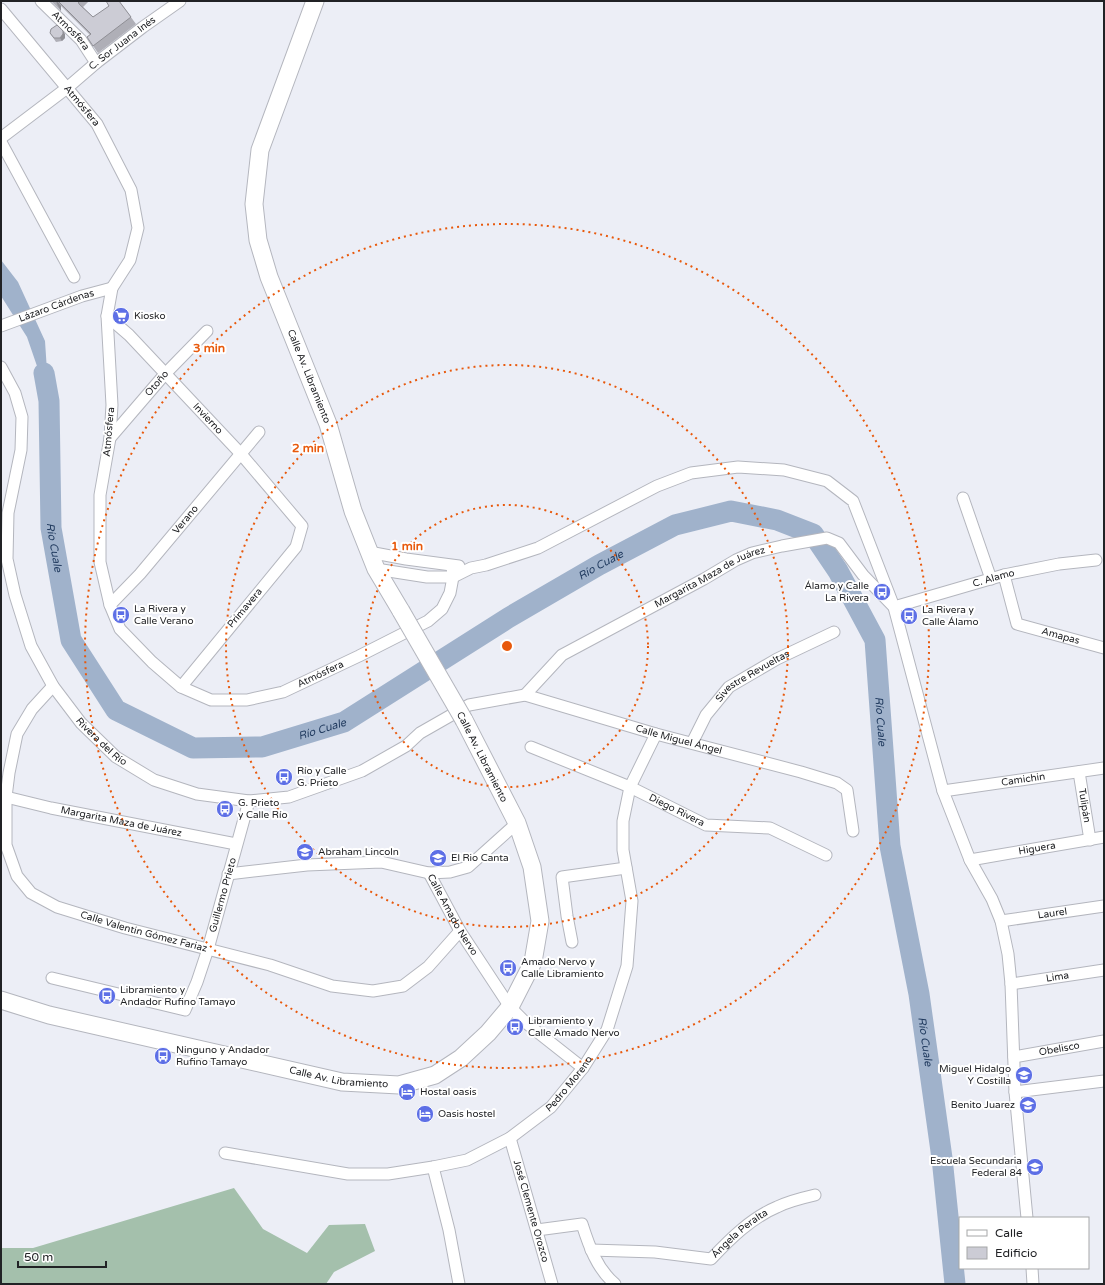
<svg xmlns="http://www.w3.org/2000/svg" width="1105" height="1285" font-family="'Varela Round',sans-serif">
<rect width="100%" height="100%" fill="#eceef6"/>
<path fill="#a4c0ac" d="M234,1188L263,1229L307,1253L329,1225L365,1224L375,1251L334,1272L326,1284H1V1248H33Z"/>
<path fill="#a0b2cb" d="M1,260L18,282L45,341L49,401L27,337L1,296Z"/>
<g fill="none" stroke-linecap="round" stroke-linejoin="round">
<path stroke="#a0b2cb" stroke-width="21" id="s1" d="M44,373L49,401L51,528L71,640L116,710L193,748L262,747L344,722L508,618L599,565L675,525L731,511L777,520L813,534L838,571L875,640L890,846L919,994L942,1158L955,1284"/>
<defs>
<g id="minor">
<path id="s2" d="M41,1L81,40L96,63"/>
<path id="s3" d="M1,9L97,124L131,190L138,228L130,260L112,288L107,316L112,405L110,438L100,495V562L110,605L120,629L152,662L181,687L211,700H247L283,692L359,656L428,621L442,609L450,593L453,577L452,566"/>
<path id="s4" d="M1,138L67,88L96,63L143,27L180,1"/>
<path d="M1,142L74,277"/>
<path id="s5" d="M107,316L129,335L241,454L302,526L296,547L181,687"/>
<path id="s6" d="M1,326L82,296L112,288"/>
<path id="s7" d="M1,367L15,393L22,417L21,450L8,513L7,559L15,595L31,646L53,686L81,723L116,757L154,780L197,794L249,801L289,797L362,771L406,746L420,733L469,705L525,695L656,734L801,772L837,783L847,790L853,831"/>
<path id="s8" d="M110,438L165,374L207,331"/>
<path d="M963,498L991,579"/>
<path d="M369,552L406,559L459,566"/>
<path d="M376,569L427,577H453L471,568L486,565L538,548L657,486L691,473L738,467L784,470L827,481L853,501L894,607L943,791L970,860L992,899L1001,921L1008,954L1011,984L1015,1092L1027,1218"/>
<path id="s9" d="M1004,575L1017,624L1104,648"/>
<path id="s10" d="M110,605L140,574L259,432"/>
<path id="s11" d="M53,686L32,709L17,734L9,773L6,797V845L17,876L31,893L57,907L125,928L270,965L332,986L373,991L403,986L428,967L460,931"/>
<path id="s12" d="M525,695L562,655L704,579L736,560L752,553L782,546L827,538L839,543L863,575L894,607L1004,575L1059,564L1096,560"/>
<path id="s13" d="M692,743L706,715L729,687L777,659L834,632"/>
<path id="s14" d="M531,747L630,787L706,825L770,828L826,855"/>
<path id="s15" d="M1079,772L1090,840"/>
<path id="s16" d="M943,791L1104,768"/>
<path id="s17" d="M6,797L51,808L236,844"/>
<path id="s18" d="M970,860L1104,837"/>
<path id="s19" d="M429,873L460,931L510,1007L526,1023L583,1068"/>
<path d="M228,874L307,865L381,862L429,873L450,872L468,867L517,823"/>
<path id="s20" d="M1001,921L1104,906"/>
<path d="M572,942L567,916L562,877L626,868"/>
<path id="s21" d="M52,978L185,1010L197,982L208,949L249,801"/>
<path id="s22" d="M1011,984L1104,970"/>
<path id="s23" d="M1014,1057L1104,1041"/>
<path d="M1015,1092L1104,1081"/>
<path id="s24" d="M510,1138L552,1284"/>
<path id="s25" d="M225,1153L348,1174H388L433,1167L467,1160L510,1138L551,1107L583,1068L607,1030L627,966L632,901L623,850V821L630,787L656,734"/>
<path d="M433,1167L449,1230L459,1284"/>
<path d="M537,1230L582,1224C589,1246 597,1269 615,1284"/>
<path id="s26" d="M591,1250L655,1252L711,1259C730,1239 751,1218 777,1207C789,1201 802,1198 815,1195"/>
<path d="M1032,1268L1033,1284"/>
</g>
<g id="primary">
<path id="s27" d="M315,1L260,150L254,204L258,240L269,277L328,424L353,511L376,569L401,611"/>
<path id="s28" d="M1,1000L49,1015L342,1082L399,1085L435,1075L461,1058L488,1033L510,1007L533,962L540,921L532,867L517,823L464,720"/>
</g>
</defs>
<use href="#minor" stroke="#b4b6be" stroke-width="13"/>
<use href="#primary" stroke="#b4b6be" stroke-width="19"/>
<use href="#minor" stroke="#fff" stroke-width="11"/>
<use href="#primary" stroke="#fff" stroke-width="17"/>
<defs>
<path id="primary-bridge" d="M401,611L464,720"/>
</defs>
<use href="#primary-bridge" stroke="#b4b6be" stroke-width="19" stroke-linecap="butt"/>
<use href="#primary-bridge" stroke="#fff" stroke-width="17"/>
</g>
<g fill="#afafb7">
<path d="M51,1H89L83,7L93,17L119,1L136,24L98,53L87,37L90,35L61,6V11Z"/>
<path d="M50,33L65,34V38L62,41L56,42Z"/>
</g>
<g fill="#8f8f95">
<path d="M56,1H57L61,6V11L57,4Z"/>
<path d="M63,31L65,34V38L62,41L60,38Z"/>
</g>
<g fill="#ccccd5" stroke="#8f8f95">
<path d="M58,1H78L79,4L93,17L109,6L106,1H119L131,17L93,46L87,37L91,34Z"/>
<path d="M57,25L63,31V34L60,38H54L50,33L51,29Z"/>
</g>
<g fill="none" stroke="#e8590c" stroke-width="2" stroke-dasharray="2 4">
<circle cx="507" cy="646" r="141"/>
<circle cx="507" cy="646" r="281"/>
<circle cx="507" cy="646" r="422"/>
</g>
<defs>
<symbol id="supermarket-disc" viewBox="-11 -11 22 22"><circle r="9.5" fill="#5d6fe6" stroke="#fff"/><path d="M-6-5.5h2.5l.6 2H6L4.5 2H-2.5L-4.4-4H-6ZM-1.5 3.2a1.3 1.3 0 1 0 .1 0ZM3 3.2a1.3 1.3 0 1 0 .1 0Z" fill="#fff"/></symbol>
<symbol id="bus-disc" viewBox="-11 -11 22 22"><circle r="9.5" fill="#5d6fe6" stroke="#fff"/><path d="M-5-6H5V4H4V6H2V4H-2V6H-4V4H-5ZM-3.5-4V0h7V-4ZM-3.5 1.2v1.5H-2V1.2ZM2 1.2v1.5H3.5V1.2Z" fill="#fff"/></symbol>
<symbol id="school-disc" viewBox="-11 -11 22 22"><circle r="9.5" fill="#5d6fe6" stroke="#fff"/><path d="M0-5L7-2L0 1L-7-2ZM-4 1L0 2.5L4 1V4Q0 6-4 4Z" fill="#fff"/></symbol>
<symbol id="hotel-disc" viewBox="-11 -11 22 22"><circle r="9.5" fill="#5d6fe6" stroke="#fff"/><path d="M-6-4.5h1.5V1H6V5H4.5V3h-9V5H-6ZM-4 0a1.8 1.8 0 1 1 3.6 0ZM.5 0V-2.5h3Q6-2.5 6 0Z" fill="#fff"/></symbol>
</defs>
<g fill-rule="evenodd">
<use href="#supermarket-disc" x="111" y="306" width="20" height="20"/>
<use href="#bus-disc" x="872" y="582" width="20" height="20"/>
<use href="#bus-disc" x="111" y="605" width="20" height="20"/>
<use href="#bus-disc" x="899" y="606" width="20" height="20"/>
<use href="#bus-disc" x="274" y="767" width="20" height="20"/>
<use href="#bus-disc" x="215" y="799" width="20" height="20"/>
<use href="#school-disc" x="295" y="842" width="20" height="20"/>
<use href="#school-disc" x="428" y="848" width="20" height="20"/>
<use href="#bus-disc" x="498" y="958" width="20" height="20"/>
<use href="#bus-disc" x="97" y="986" width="20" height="20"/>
<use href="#bus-disc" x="505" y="1017" width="20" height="20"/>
<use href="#bus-disc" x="153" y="1046" width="20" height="20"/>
<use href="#school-disc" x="1014" y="1065" width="20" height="20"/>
<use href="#hotel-disc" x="397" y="1082" width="20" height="20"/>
<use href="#school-disc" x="1018" y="1095" width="20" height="20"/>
<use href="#hotel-disc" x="415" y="1104" width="20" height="20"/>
<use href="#school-disc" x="1025" y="1157" width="20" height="20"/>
</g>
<g text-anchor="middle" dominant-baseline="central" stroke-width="4" stroke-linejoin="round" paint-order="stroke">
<g font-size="10" fill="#212225" stroke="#fff">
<text stroke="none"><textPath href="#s2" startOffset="42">Atmosfera</textPath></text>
<text stroke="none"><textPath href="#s4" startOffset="154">C. Sor Juana Inés</textPath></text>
<text stroke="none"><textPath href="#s3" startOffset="126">Atmósfera</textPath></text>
<text stroke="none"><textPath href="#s6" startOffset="59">Lázaro Cárdenas</textPath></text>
<text stroke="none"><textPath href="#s27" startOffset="395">Calle Av. Libramiento</textPath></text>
<text stroke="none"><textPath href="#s8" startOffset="72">Otoño</textPath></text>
<text stroke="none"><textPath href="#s5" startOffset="144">Invierno</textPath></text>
<text transform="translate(109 432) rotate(-85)">Atmósfera</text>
<text stroke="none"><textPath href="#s10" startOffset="114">Verano</textPath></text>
<text stroke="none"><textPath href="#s12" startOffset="222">Margarita Maza de Juárez</textPath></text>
<text stroke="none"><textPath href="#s12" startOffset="548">C. Alamo</textPath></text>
<text transform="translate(245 608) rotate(-50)">Primavera</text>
<text stroke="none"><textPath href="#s9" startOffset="96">Amapas</textPath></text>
<text stroke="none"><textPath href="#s3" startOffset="906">Atmósfera</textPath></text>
<text stroke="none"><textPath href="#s13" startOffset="93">Sivestre Revueltas</textPath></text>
<text stroke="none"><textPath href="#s7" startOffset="1032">Calle Miguel Ángel</textPath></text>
<text stroke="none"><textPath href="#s7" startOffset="408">Rivera del Río</textPath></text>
<text transform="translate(482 757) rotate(63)">Calle Av. Libramiento</text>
<text stroke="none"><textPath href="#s16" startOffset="81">Camichin</textPath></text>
<text stroke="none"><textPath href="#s15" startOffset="34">Tulipán</textPath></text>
<text stroke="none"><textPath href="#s14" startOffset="159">Diego Rivera</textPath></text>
<text stroke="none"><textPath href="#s17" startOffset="118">Margarita Maza de Juárez</textPath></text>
<text stroke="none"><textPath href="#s18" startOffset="68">Higuera</textPath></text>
<text stroke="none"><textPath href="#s21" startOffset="258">Guillermo Prieto</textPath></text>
<text stroke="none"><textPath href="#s20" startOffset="52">Laurel</textPath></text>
<text stroke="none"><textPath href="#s19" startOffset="48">Calle Amado Nervo</textPath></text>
<text stroke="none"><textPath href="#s11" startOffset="347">Calle Valentin Gómez Fariaz</textPath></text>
<text stroke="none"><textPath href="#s22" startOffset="47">Lima</textPath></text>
<text stroke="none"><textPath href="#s23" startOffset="46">Obelisco</textPath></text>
<text stroke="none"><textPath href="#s28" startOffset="347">Calle Av. Libramiento</textPath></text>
<text stroke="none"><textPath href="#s25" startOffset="374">Pedro Moreno</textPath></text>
<text stroke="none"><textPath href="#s24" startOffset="76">José Clemente Orozco</textPath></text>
<text stroke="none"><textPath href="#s26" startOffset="159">Ángela Peralta</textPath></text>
</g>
<g font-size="10" fill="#212225" stroke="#fff" text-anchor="start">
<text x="134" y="316">Kiosko</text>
<text x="869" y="586" text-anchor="end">Álamo y Calle<tspan x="869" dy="12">La Rivera</tspan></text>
<text x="134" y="609">La Rivera y<tspan x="134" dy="12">Calle Verano</tspan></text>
<text x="922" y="610">La Rivera y<tspan x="922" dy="12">Calle Álamo</tspan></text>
<text x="297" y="771">Río y Calle<tspan x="297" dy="12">G. Prieto</tspan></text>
<text x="238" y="803">G. Prieto<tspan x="238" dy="12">y Calle Río</tspan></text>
<text x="318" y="852">Abraham Lincoln</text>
<text x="451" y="858">El Rio Canta</text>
<text x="521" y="962">Amado Nervo y<tspan x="521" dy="12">Calle Libramiento</tspan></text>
<text x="120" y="990">Libramiento y<tspan x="120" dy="12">Andador Rufino Tamayo</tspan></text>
<text x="528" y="1021">Libramiento y<tspan x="528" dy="12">Calle Amado Nervo</tspan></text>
<text x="176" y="1050">Ninguno y Andador<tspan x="176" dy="12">Rufino Tamayo</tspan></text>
<text x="1011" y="1069" text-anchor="end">Miguel Hidalgo<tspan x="1011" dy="12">Y Costilla</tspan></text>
<text x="420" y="1092">Hostal oasis</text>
<text x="1015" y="1105" text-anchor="end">Benito Juarez</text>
<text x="438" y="1114">Oasis hostel</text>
<text x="1022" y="1161" text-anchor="end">Escuela Secundaria<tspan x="1022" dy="12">Federal 84</tspan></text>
</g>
<g font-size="11" font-style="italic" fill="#223c60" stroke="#fff">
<text stroke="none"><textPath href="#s1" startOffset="175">Río Cuale</textPath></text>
<text stroke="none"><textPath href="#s1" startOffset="894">Río Cuale</textPath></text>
<text stroke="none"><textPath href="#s1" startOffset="1326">Río Cuale</textPath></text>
<text stroke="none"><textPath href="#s1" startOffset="570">Río Cuale</textPath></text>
<text stroke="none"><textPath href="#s1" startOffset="1650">Río Cuale</textPath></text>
</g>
</g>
<circle cx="507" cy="646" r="6" fill="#e8590c" stroke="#fff" stroke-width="2"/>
<g font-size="12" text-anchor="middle" font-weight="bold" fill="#e8590c" stroke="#fff" stroke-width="4" stroke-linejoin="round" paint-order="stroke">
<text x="209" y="352">3 min</text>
<text x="308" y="452">2 min</text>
<text x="407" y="550">1 min</text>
</g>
<rect width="1105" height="1285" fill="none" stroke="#212225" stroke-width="4"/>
<rect x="959" y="1217" width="130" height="52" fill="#ffffff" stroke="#a6a7a8"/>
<rect x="967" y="1230" width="20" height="6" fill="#ffffff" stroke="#a6a7a8"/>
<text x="995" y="1237" font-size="12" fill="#212225">Calle</text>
<rect x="967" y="1247" width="20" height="12" fill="#ccccd5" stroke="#a6a7a8"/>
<text x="995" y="1257" font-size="12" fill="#212225">Edificio</text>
<path d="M18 1261v6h88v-6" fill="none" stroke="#212225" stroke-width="2"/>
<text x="24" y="1261" font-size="12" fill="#212225" stroke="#ffffff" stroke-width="3" paint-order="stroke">50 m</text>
</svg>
